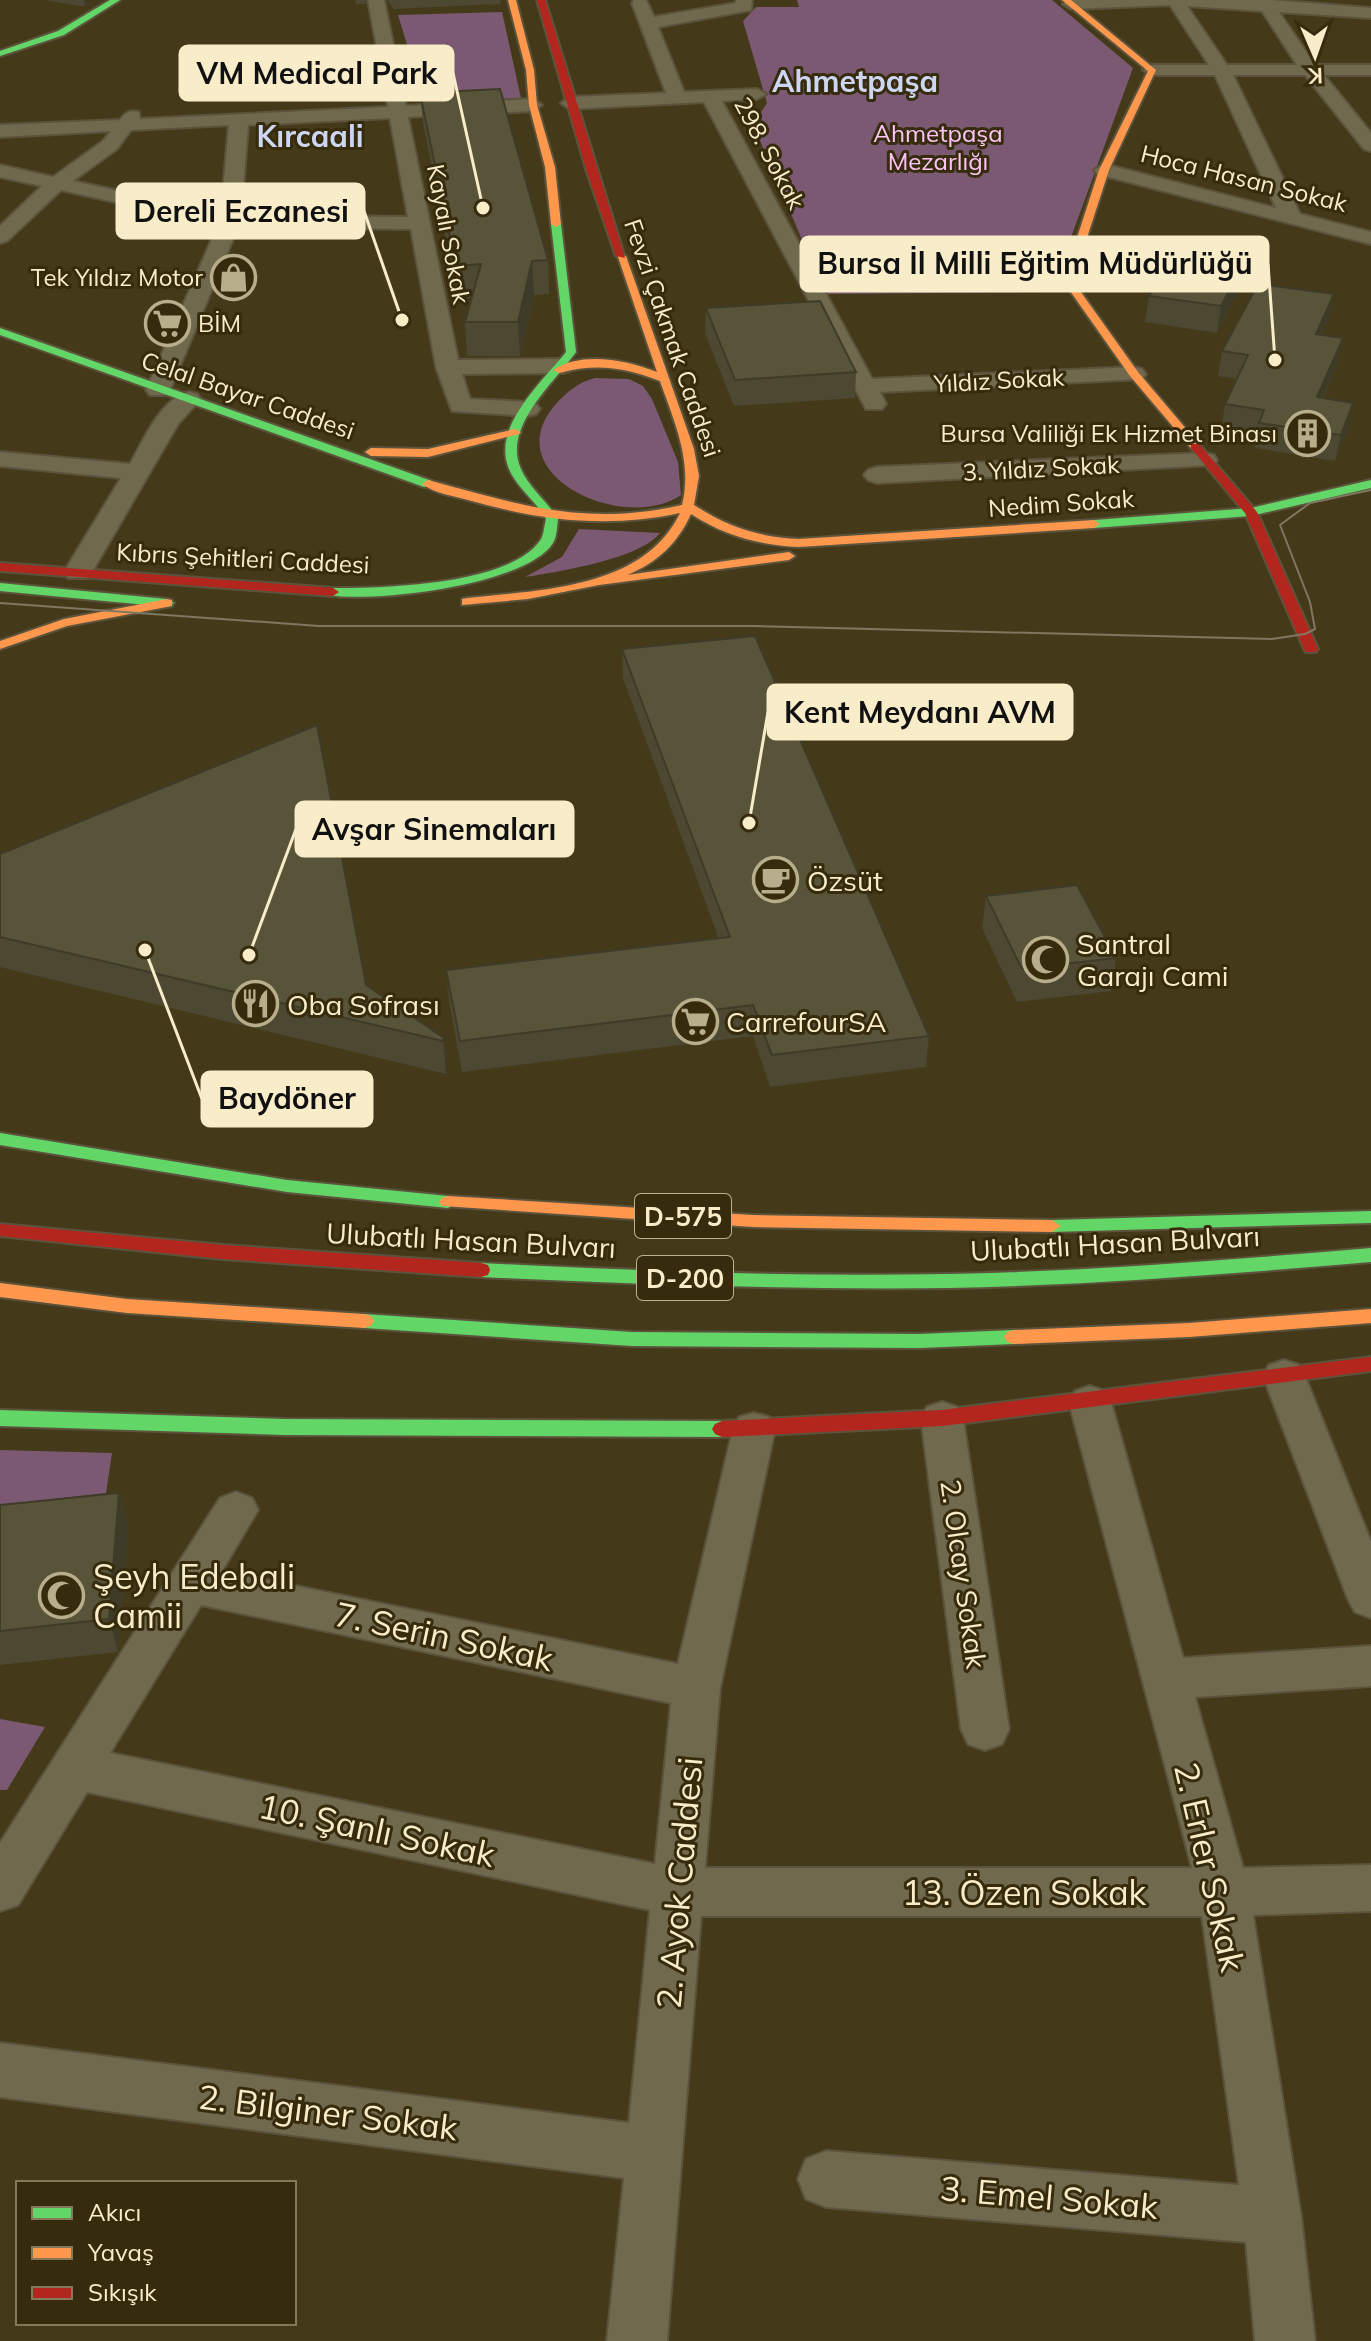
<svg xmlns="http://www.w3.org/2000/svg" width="1371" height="2341" font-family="Mulish,sans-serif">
<rect width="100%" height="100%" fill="#443a1a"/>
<g fill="#7b5972">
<path d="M797,0H1052L1133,68L1051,292L825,294L753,124L767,103L743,21L756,7H799Z"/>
<path d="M502,12L521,98L425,103L398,15Z"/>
<path d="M595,378L629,379L643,386L652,399L678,462L681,495C624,534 495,475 555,405C568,391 577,383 595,378Z"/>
<path d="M579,529L660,533C640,559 557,572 525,577L562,557Z"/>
<path d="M0,1450L112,1453L106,1493L0,1505Z"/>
<path d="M0,1719L45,1727L7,1790H0Z"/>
</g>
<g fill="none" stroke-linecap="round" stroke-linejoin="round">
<defs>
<g id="street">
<path d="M368,0H384L406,106L533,99L542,105L533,111L408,117L458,360L562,359L570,361L574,366L570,371L562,373L462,374L470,399L528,402L536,404L540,409L536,414L528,416L452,411L436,367L411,229L238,227L170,390L166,395H150L146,390L218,225L61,190L7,241L0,243V226L42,186L0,177V165L53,177L103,141L111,131L0,137V125L120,120C126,112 129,110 139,112L140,119L388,107ZM390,118L408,217L241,215L248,125ZM229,125L221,213L73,181L117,149L131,130Z"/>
<path d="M634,0H646L654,17L736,3V0H752L751,10L658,27L684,92L757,89L766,94L757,99L722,101L872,379L1134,367L1142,369L1146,374L1142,379L880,392L886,404L882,409H866L704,102L570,109L561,103L570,97L666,93L632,3Z"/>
<path d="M1067,0H1271L1371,8V18L1279,12L1315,65H1371V75H1324L1371,133V151L1364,149L1305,75H1233L1300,214L1371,232V244L1097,174L1094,170L1104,164L1276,208L1215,75H1152L1143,70L1152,65H1209L1170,5L1071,9L1063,4ZM1187,6L1262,11L1297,65H1227Z"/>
<path d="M189,392L197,394L201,399L178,424L92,572L88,578H68L64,572L121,478L0,466V452L130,464C144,440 160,399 189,392Z"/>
<path d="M1205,453L1214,455L1217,460L1214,465L877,483L868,480L864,475L868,470L877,467Z"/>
<path d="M1284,1360L1299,1365L1305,1376L1371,1542V1618L1355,1612L1348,1599L1263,1376L1269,1365Z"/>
<path d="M1090,1386L1105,1391L1111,1402L1183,1658L1371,1646V1686L1195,1697L1243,1868L1371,1865V1911L1253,1915L1301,2216L1315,2341H1255L1246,2242L826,2207L806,2199L798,2179L806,2159L826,2151L1239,2185L1202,1916H701L667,2341H607L624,2178L0,2097V2043L629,2123L650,1910L87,1792L18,1905L0,1911V1843L220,1498L236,1492L252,1498L258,1510L222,1571L678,1664L733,1429L739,1417L754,1413L769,1417L775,1429L720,1688L705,1868H1192L1069,1402L1075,1391ZM201,1605L671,1703L655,1864L110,1753Z"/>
<path d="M942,1402L957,1407L963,1418L1009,1729L1002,1744L985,1750L968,1744L961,1729L921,1418L927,1407Z"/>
</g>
<g id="fast">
<path d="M110,0H120L64,35L0,56V51L58,31Z"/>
<path d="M556,221L561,224L576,352C554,383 502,427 521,469C529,488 548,502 558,519C557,526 557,537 553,543C527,585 374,603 328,595L327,592L333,588C384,588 506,585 539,542C544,537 544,526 546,519C536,501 517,488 509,469C491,427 542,382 566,352L551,224Z"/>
<path d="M0,328L432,481L434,484L424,487L0,335Z"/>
<path d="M1371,480V488L1251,516L1094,528L1088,524L1094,520L1251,508Z"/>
<path d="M0,583L167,599L174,603L167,607L0,591Z"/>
<path d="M0,1133L287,1180L448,1196L457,1202L448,1208L287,1192L0,1145Z"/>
<path d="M1371,1211V1223L1052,1232L1043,1226L1052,1220Z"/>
<path d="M1371,1248V1262C1230,1274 1089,1285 948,1288C792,1290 636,1284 481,1277L474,1275L472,1270L474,1265L481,1263C636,1271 792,1277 948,1274C1089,1271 1230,1260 1371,1248Z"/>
<path d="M364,1314L632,1332L920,1334L1014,1330L1021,1332L1024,1337L1021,1342L1014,1344L920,1348L632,1346L364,1328L357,1326L354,1321L357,1316Z"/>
<path d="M0,1410L285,1419L722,1421L729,1424L732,1429L729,1434L722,1437L285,1435L0,1426Z"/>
</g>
<g id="slow">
<path d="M508,0H516L534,70L537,105L555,167L561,224L556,227L551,224L545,167L529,105L526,70Z"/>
<path d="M1062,0H1071L1156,70L1109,170L1073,281L1138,372L1199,444V448H1191L1130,376L1063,281L1099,170L1148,71Z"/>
<path d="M617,254L626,256L694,449L699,476L694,505C728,527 758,537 799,539L1094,520L1100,524L1094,528L799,547C759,545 725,536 691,514C678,543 657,563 627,575L789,552L795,556L789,560L599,585L528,599L462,605V599L467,598C539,590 642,589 679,515L680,513C607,529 538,520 468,500C453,496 434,493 422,484L428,480C521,505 585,527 682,505C693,462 674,421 660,381C624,367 596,363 559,373L553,370C582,351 626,360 657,372Z"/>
<path d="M515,429L521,432L519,434L428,457L371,456L365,452L371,448L428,449Z"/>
<path d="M167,599L172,600V606L67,626L0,649V641L64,619Z"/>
<path d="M448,1196L753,1215L1052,1220L1061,1226L1052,1232L753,1227L442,1206L439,1202L442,1198Z"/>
<path d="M0,1283L127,1299L364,1314L371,1316L374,1321L371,1326L364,1328L127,1313L0,1297Z"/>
<path d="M1371,1309V1323L1189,1337L1014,1344L1007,1342L1004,1337L1007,1332L1014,1330L1189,1323Z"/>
</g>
<g id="jam">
<path d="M537,0H545L625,258L616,256L587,172Z"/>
<path d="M1191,444H1199L1257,512L1318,649L1316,652H1306L1304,649L1245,513L1191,448Z"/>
<path d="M0,563L333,588L339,592L333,596L0,571Z"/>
<path d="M0,1224L223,1245L481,1263L488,1265L490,1270L488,1275L481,1277L223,1259L0,1236Z"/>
<path d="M1371,1357V1371L942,1426L722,1437L715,1434L712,1429L715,1424L722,1421L942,1410Z"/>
</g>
</defs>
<use href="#street" stroke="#5b533b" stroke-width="4"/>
<use href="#fast" stroke="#5b533b" stroke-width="4"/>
<use href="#slow" stroke="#5b533b" stroke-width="4"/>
<use href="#jam" stroke="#5b533b" stroke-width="4"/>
<use href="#street" fill="#71694e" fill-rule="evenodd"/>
<use href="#fast" fill="#63d668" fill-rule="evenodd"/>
<use href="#slow" fill="#ff974d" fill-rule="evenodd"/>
<use href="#jam" fill="#b3261e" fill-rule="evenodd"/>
<path stroke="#7f7760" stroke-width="2" d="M0,603L319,626H752L1272,639L1305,634L1315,629L1310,602L1280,525L1310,503L1371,490"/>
</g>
<g fill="#4c4831">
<path d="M45,0H87L88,6L85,7Z"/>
<path d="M355,0H367L366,4H356Z"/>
<path d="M387,0H501L500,4L394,9Z"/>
<path d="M420,93L548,260L549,294L534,295L520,356H467L465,322L471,298L458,299L423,123Z"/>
<path d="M1252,247L1248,272L1217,333L1145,322L1149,296Z"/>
<path d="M706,308L856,372L855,398L734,406L705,333Z"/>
<path d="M1329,318L1321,335L1338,362L1323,398L1348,428L1335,461L1255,448L1257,435L1221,430L1225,404L1237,379L1218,376L1222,351Z"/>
<path d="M622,649L929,1036L926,1067L770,1087L753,1036L462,1072L449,1001L446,970L719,939L623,678Z"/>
<path d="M0,854L444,1038L447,1071L446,1074L0,967Z"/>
<path d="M986,896L1116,958L1111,991L1017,1002L982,928Z"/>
<path d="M119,1493L128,1526L118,1652L0,1665V1505Z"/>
</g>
<g fill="#3e3b28">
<path d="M84,0H87L88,6L85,7Z"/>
<path d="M1252,247L1248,272L1217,333L1221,306Z"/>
<path d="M532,261L534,295L520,356L518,322Z"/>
<path d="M1334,294L1329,318L1311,358L1316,334Z"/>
<path d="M1343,338L1338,362L1312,422L1317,397Z"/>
<path d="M1353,403L1348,428L1335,461L1341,435Z"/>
<path d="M444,1038L447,1071L446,1074L443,1041Z"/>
<path d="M119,1493L128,1526L118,1652L109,1619Z"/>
</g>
<g fill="#585439" stroke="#3e3b28" stroke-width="2">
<path d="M500,89L548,260L532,261L518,322H465L481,264L456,266L420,93Z"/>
<path d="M1182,237L1252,247L1221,306L1149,296Z"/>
<path d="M1258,284L1334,294L1316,334L1343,338L1317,397L1353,403L1341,435L1259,423L1264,410L1225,404L1248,355L1222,351Z"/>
<path d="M820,301L856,372L735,380L706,308Z"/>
<path d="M755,636L929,1036L772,1055L753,1005L460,1041L446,970L730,937L622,649Z"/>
<path d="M317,725L366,985L444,1038L443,1041L0,937V854Z"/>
<path d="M1077,885L1116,958L1022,969L986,896Z"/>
<path d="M119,1493L109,1619L0,1631V1505Z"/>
</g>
<defs>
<symbol id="shop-ring" viewBox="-11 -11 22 22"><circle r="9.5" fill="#362c0d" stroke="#b9ae8c" stroke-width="1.5"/><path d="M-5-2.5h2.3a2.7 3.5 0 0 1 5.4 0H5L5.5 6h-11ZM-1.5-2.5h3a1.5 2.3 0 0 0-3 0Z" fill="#b9ae8c"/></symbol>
<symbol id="supermarket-ring" viewBox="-11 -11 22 22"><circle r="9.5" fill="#362c0d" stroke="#b9ae8c" stroke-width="1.5"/><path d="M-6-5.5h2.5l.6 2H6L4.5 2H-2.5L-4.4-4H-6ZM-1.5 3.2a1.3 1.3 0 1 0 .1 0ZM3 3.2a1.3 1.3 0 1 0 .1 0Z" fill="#b9ae8c"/></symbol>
<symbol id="building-ring" viewBox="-11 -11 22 22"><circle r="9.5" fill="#362c0d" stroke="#b9ae8c" stroke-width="1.5"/><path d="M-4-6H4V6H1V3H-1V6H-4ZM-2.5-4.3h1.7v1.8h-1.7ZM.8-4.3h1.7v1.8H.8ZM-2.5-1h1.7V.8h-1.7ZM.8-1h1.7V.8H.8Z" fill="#b9ae8c"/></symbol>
<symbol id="cafe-ring" viewBox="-11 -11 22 22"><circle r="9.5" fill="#362c0d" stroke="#b9ae8c" stroke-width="1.5"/><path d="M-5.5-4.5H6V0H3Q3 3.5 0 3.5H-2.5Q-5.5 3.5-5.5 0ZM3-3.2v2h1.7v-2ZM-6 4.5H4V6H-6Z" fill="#b9ae8c"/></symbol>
<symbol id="mosque-ring" viewBox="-11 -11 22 22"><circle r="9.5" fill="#362c0d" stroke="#b9ae8c" stroke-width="1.5"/><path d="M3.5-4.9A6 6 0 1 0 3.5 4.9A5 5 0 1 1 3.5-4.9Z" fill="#b9ae8c"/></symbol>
<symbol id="restaurant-ring" viewBox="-11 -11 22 22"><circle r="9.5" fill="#362c0d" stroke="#b9ae8c" stroke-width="1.5"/><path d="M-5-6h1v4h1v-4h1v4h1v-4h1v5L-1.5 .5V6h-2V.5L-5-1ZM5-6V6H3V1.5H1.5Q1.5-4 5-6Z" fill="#b9ae8c"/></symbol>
</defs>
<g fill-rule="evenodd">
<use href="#shop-ring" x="208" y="252" width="51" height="51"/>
<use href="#supermarket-ring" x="142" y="298" width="51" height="51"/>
<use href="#building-ring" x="1282" y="408" width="51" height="51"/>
<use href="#cafe-ring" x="750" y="854" width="51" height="51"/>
<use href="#mosque-ring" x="1020" y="934" width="51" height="51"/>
<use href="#restaurant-ring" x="230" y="978" width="51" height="51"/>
<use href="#supermarket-ring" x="670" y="996" width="51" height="51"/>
<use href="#mosque-ring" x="36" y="1570" width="51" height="51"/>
</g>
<g text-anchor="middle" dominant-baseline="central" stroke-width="6" stroke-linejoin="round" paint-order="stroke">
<g font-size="24" fill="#fdc3f6" stroke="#362c0d">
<text x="938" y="133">Ahmetpaşa<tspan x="938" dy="28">Mezarlığı</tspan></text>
</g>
<g font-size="24" fill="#f8ecc9" stroke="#362c0d">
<text transform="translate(770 153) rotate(62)">298. Sokak</text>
<text transform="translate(1244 178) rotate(14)">Hoca Hasan Sokak</text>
<text transform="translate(449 234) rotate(79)">Kayalı Sokak</text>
<text transform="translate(673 338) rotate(71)">Fevzi Çakmak Caddesi</text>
<text transform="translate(999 380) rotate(-3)">Yıldız Sokak</text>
<text transform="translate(248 395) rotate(19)">Celal Bayar Caddesi</text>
<text transform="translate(1041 468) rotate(-3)">3. Yıldız Sokak</text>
<text transform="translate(1061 503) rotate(-4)">Nedim Sokak</text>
<text transform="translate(243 558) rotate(3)">Kıbrıs Şehitleri Caddesi</text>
</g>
<g font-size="24" fill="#f8ecc9" stroke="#362c0d" text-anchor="end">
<text x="203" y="277">Tek Yıldız Motor</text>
<text x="198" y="323" text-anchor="start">BİM</text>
<text x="1277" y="433">Bursa Valiliği Ek Hizmet Binası</text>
</g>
<g fill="#362c0d" stroke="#beb291" stroke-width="2">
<rect x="635" y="1194" width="96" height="44" rx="6"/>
<rect x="637" y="1256" width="96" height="44" rx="6"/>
</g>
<g font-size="26" font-weight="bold" fill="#f8ecc9">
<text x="683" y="1216">D-575</text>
<text x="685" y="1278">D-200</text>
</g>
<g font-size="28" fill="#f8ecc9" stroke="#362c0d" text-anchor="start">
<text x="807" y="880">Özsüt</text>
<text x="1077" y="943">Santral<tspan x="1077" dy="32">Garajı Cami</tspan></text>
<text x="287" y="1004">Oba Sofrası</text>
<text x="726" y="1021">CarrefourSA</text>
</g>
<g font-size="28" fill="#f8ecc9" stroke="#362c0d">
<text transform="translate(471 1240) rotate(3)">Ulubatlı Hasan Bulvarı</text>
<text transform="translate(1115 1243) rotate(-3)">Ulubatlı Hasan Bulvarı</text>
<text transform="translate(964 1574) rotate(82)">2. Olcay Sokak</text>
</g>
<g font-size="30" font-weight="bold" fill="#cdd6f2" stroke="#362c0d">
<text x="855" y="81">Ahmetpaşa</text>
<text x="310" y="136">Kırcaali</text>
</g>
<g font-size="34" fill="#f8ecc9" stroke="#362c0d" text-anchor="start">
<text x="93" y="1576">Şeyh Edebali<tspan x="93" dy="39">Camii</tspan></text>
</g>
<g font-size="34" fill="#f8ecc9" stroke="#362c0d">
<text transform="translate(444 1636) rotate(12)">7. Serin Sokak</text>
<text transform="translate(377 1830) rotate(12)">10. Şanlı Sokak</text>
<text transform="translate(1210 1867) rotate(77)">2. Erler Sokak</text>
<text transform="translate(679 1883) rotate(-85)">2. Ayok Caddesi</text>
<text x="1024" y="1892">13. Özen Sokak</text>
<text transform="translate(328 2112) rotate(7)">2. Bilginer Sokak</text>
<text transform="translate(1049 2197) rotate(5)">3. Emel Sokak</text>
</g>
</g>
<path fill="none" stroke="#f8ecc9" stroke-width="3" d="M483 208L453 73M402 320L364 211M1275 360L1268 264M749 823L768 712M249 955L296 829M145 950L202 1099"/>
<g fill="#f8ecc9" stroke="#362c0d" stroke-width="3">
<circle cx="483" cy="208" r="8"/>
<circle cx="402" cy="320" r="8"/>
<circle cx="1275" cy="360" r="8"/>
<circle cx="749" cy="823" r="8"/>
<circle cx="249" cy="955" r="8"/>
<circle cx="145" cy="950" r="8"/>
</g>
<g fill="#f8ecc9" stroke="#f8ecc9" stroke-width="3">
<rect x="180" y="46" width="273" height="54" rx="8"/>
<rect x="117" y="184" width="247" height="54" rx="8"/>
<rect x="801" y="237" width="467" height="54" rx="8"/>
<rect x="768" y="685" width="304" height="54" rx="8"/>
<rect x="296" y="802" width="277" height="54" rx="8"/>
<rect x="202" y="1072" width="170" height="54" rx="8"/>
</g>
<g font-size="30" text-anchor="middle" font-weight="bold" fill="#111">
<text x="317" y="84">VM Medical Park</text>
<text x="241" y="222">Dereli Eczanesi</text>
<text x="1035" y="274">Bursa İl Milli Eğitim Müdürlüğü</text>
<text x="920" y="723">Kent Meydanı AVM</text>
<text x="434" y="840">Avşar Sinemaları</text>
<text x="287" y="1109">Baydöner</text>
</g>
<rect x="16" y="2181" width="280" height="144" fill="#362c0d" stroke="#847958" stroke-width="2"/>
<rect x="32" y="2207" width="40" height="12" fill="#63d668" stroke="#847958" stroke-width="2"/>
<text x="88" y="2221" font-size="24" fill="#f8ecc9">Akıcı</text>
<rect x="32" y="2247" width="40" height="12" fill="#ff974d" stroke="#847958" stroke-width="2"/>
<text x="88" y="2261" font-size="24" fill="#f8ecc9">Yavaş</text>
<rect x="32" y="2287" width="40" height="12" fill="#b3261e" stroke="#847958" stroke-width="2"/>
<text x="88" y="2301" font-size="24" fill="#f8ecc9">Sıkışık</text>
<g transform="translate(1315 56) rotate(178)" stroke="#362c0d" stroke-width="6" paint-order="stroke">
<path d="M0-6L14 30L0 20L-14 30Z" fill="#f8ecc9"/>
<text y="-12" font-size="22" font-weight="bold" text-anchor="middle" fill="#f8ecc9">K</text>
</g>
</svg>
